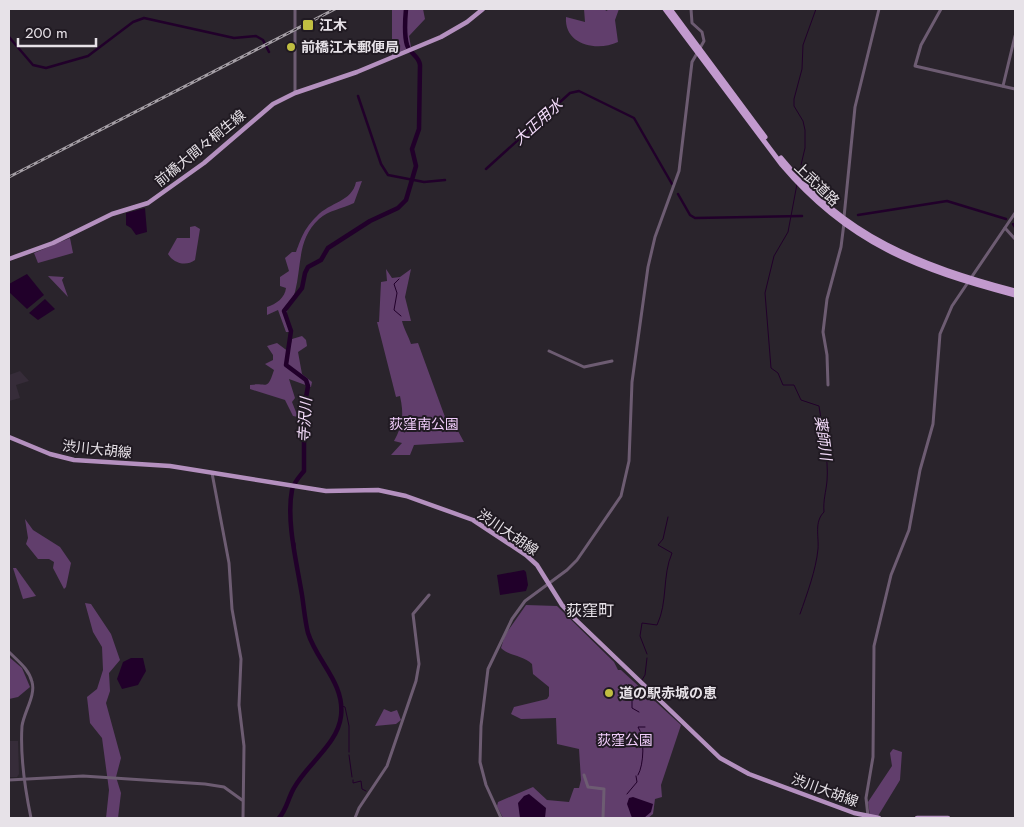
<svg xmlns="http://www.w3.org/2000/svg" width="1024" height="827" font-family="Jost,'Noto Sans JP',sans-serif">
<rect width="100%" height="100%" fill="#2a242c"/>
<g fill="#362c39">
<path d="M20,371L29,381L16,385L20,398L9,401V375Z"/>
<path d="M9,741H18L19,774L17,777H9Z"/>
</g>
<g fill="#613e6c">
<path d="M392,9H423L425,19L409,36L411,47L392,55Z"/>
<path d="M584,9H603L607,11L608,9H619L615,20L618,42C597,52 564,45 566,17L585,22Z"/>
<path d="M362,181L354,203C342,209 329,210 319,219C297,239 302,265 295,292C293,299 287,305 287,313C286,320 290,326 289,332H286L278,310L267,315V307C276,304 285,298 286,288L280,286V277L289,271L285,258L292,252H296C302,236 304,229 317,216C330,202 352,202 356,182Z"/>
<path d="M195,226L200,229L195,260C186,267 173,263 168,254L177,238H190V227Z"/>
<path d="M70,238L73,253L38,263L34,253Z"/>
<path d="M386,269L392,278L400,277L411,269L405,297L411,321H402C404,329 408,335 411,344L418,343L449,428L458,431L464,442L414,445L410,455H391L402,443L394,441C403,425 404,414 400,396L396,397L377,322H379L381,282L387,281Z"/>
<path d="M48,276L64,277L62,280L68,297Z"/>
<path d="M302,336L306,340L307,346L298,352L302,374L312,382L311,387L289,379L295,398L292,402L298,417L293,416L285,400L250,389V385C267,382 267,392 274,370L265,364L273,360V355L267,346L277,343L289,352L292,339Z"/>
<path d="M25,519L33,530L60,547L71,563L66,587L64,589L53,568L54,562L49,559H38L26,544L28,538Z"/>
<path d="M16,568L36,596L23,599L13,568Z"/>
<path d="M85,603L91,604L111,634L120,660L109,673L110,691L106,703L121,758L116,777L121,793L118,818H106L109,790L102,738L90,723L87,697L97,689L103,670L102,647L93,632Z"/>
<path d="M526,605L557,606L614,662L618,670H621L681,725L661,785L662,797L655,799L653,814L648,818H503L497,806L498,802L533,787L547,800L569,802L574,788H579L581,780L579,749L557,744L556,718L521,719L511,714L514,707L547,699L549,696V687L533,674L532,664C523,655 509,656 501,648L505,635Z"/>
<path d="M9,657L22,668L30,687L18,697L9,699Z"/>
<path d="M384,709L391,712L397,710L401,720L396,724L375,726Z"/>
<path d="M893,749L902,752L900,780L878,816H870L868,802L892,766L890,753Z"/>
</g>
<g fill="#21002a">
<path d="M145,208L147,232L136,235L131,228L126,225V213Z"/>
<path d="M27,274L44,295L27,309L9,292V284Z"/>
<path d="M45,299L55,309L38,320L29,313Z"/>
<path d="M524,570L526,572L528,585L526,591L500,595L497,575Z"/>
<path d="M131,658H143L146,671L138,685L122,689L117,679L123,662Z"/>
<path d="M529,794L546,808L545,818H520L518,803L524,796Z"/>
<path d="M633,797L653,804L651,812L644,818H632L627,804L629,798Z"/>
</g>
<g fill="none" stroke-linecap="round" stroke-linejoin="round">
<g stroke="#21002a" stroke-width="1">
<path d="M801,165L805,148V130L803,121L794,106V99L802,69L803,45L816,9"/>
<path d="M797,184L788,232L774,256L765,293L771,368L778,373L783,385H794L801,400L819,406C822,427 829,461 827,481C826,492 823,500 824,512C814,522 819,536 818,549C816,570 807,594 800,614"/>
<path d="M399,279L394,284L397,293L394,310L401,316"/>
<path d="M295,543L296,563"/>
<path d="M647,654L640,636L642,623L657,625C668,602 662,576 672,553L658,545L663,539L668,517"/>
<path d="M642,680L645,675L647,658"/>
<path d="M637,688L632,697V708L639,712"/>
<path d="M342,706L345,707L349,726V752"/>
<path d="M349,755L352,777"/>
<path d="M638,775C644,765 645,737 638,727H645"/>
<path d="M353,780V783L361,781L362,789L366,791"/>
<path d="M627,794L637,782L636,776"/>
</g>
<g stroke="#21002a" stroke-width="2.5">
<path d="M9,37L33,65L46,68L88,56L133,22L144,18L234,38L256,36L263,40L269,52"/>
<path d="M358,96L381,164L388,175L424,182L445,180"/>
<path d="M486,169L570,93L579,91L634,118L672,184"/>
<path d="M678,194L690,215L695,218L802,216"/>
<path d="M858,215L947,201L1006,219"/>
<path d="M1013,224L1015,227"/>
</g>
<path stroke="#21002a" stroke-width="4.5" d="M279,818C287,809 288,798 294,788C307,764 338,744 341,716C345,683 317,662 308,633C305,621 304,608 302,595C297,564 286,521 292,490C294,482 299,477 304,471V409L308,386L306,380L286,365L291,331L284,311L302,288L305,273L308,267L321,260L328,248L370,221L398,208L406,200L416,166L412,149L419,129L420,65C419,56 410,54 407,45C404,35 405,20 406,9"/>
<g stroke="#6d5c72" stroke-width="3">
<path d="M941,9L921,45L915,66L1015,89"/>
<path d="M1003,86L1015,36"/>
<path d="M295,93V9"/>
<path d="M844,217L855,107L879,9"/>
<path d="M1005,228L1015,239"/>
<path d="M549,351L584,367L612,361"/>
<path d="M828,385L827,355L823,332L827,299L841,247L844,223"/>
<path d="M212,473L229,563L232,609L241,659L239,705L244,746L243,818"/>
<path d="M9,652C18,661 29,669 32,682C36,695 24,712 22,726C20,756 25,789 31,818"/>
<path d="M584,775L588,787L604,789L603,818"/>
<path d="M9,780L83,776L205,784L224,787L242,800"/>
<path d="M868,816L866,798L873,757L874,646L891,575L909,530L920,470L933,424L940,334L952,306L1015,213"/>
<path d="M355,818L359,808L387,766L416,681L419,664L413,614L429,595"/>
<path d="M501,818L486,785L480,762L481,726L488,669L512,619L525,601L567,570L577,560L621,496L629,461L632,382L648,267L655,237L679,171L692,62L704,41L702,32L692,23L691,9"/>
</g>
<g stroke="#b490bf" stroke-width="4.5">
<path d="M9,259L53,243L112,214L148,203L204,163L273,104L295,93L357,72L441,37L467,22L483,9"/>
<path d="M9,437L50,454L74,460L170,466L326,491L378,490L406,496L473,520L526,555L537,565L562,605L575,619L720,758L749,774L854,813L879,818"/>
<path d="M917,818H948"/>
</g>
<g stroke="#c29ace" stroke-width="5">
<path d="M665,9L782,165C849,244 918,269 1015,295"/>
<path d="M670,9L765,137"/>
<path d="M781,158C846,238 919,265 1015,291"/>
</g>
<defs>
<path id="rail" d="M9,177L335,9"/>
</defs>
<use href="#rail" stroke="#a49ea5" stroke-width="3"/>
<use href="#rail" stroke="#201a22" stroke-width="1" stroke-dasharray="4" stroke-linecap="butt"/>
</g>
<g fill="#c0be41" stroke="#201a22" stroke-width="2">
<rect x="302" y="19" width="12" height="12" rx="2.5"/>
<circle cx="291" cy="47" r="5"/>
<circle cx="609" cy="693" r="5"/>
</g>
<g text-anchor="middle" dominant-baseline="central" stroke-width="4" stroke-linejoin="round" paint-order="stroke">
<g font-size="14" font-weight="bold" fill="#e7e2e8" stroke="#201a22" text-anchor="start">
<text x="319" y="25">江木</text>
<text x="301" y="47">前橋江木郵便局</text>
<text x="619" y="693">道の駅赤城の恵</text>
</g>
<g font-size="14" fill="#e7e2e8" stroke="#201a22">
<text transform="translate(200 148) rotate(-39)">前橋大間々桐生線</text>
<text transform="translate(817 184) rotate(44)">上武道路</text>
<text transform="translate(97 449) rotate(6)">渋川大胡線</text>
<text transform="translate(508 532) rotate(34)">渋川大胡線</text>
<text transform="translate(825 790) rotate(20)">渋川大胡線</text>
</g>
<g font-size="14" fill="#efcbf9" stroke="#201a22">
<text x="424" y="424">荻窪南公園</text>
<text x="625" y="740">荻窪公園</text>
</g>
<g font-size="15" font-style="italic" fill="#f3dbfa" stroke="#201a22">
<text transform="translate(538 122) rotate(-42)">大正用水</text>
<text transform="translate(305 420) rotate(-87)">寺沢川</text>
<text transform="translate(823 438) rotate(82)">薬師川</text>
</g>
<g font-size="16" fill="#e7e2e8" stroke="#201a22">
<text x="590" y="610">荻窪町</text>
</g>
</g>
<rect width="1024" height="827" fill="none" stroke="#e7e2e8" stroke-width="20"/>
<path d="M18 38v8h78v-8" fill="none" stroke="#e7e2e8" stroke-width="2.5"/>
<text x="25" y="38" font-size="15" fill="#e7e2e8" stroke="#201a22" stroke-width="4" paint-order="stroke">200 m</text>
</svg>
